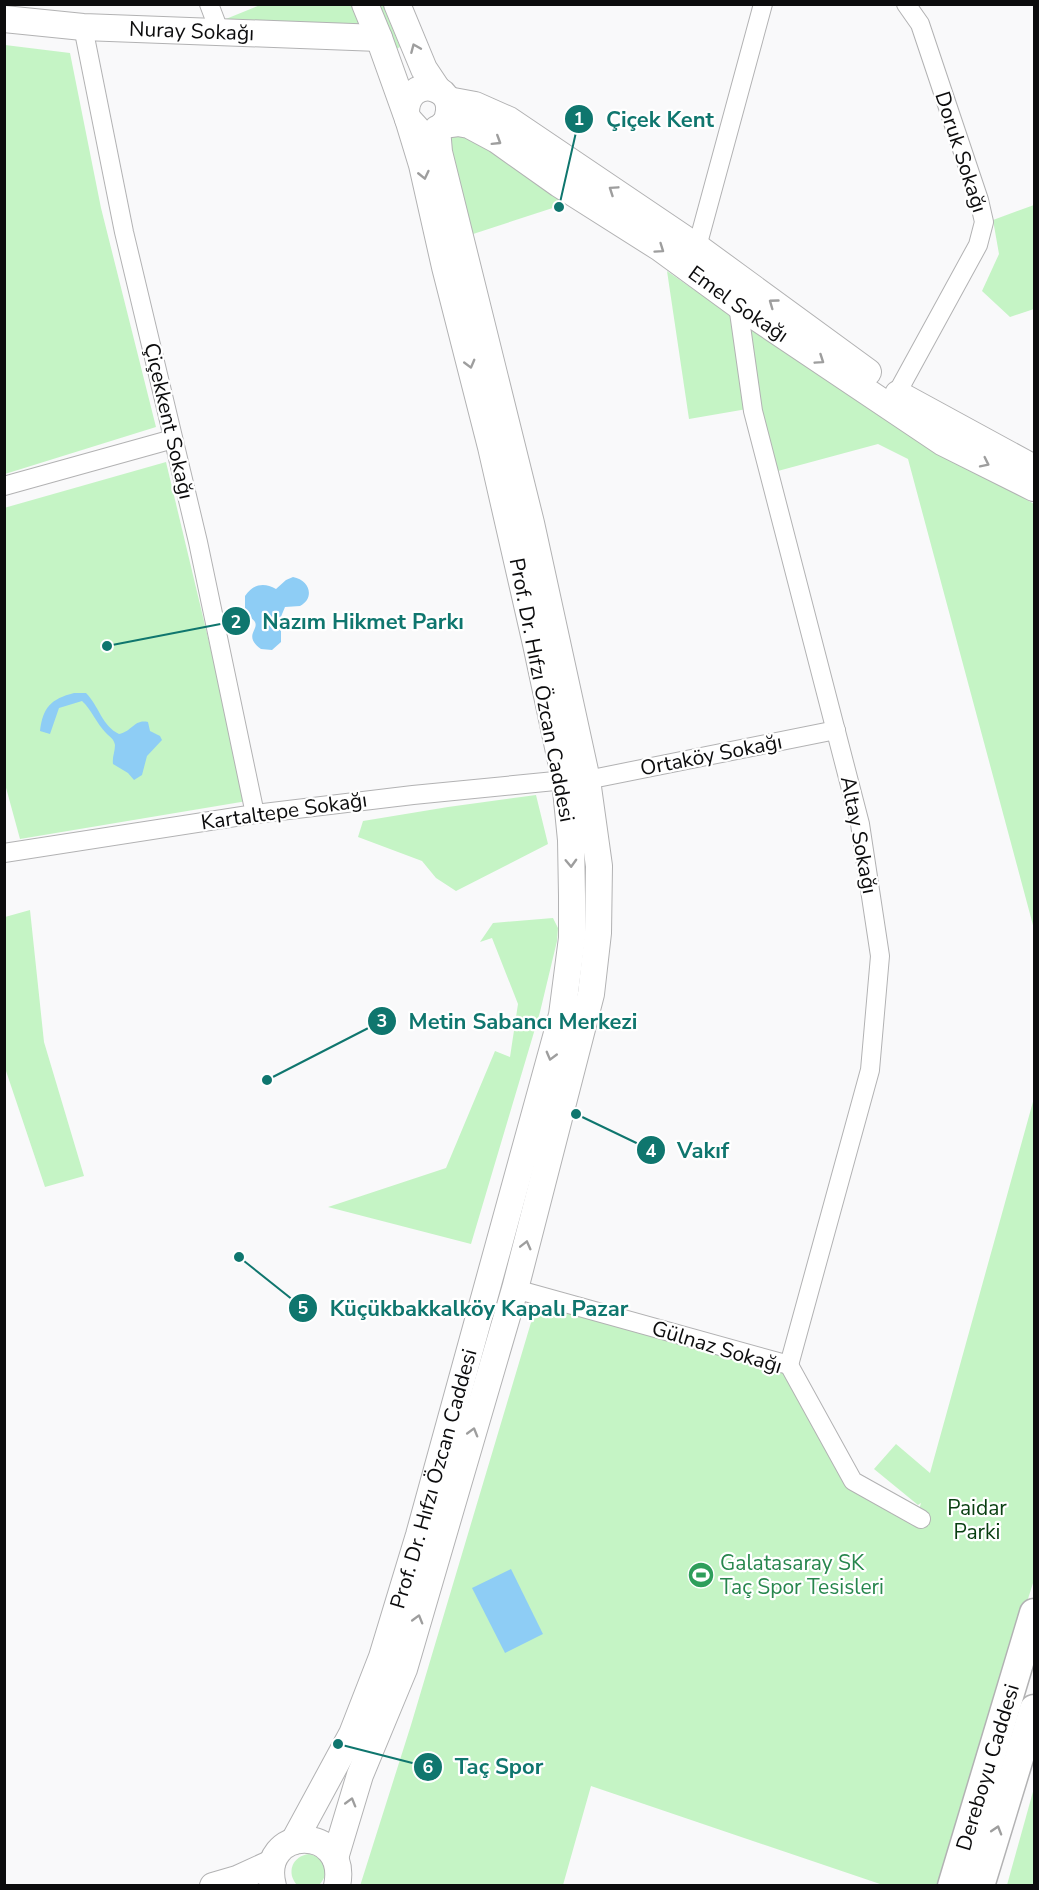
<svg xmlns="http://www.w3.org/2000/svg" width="1039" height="1890" font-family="'Nunito Sans',sans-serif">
<rect width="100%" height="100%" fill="#f9f9fa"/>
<g fill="#c5f4c5">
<path d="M358,4L370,30L216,23L260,5Z"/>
<path d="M375,5H383L400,47L393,51Z"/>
<path d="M5,45L70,53L101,208L156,427L5,474Z"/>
<path d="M464,126L565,204L467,236L438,135Z"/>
<path d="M1034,205V309L1010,317L982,291L999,254L993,220Z"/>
<path d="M667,271C786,354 910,430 1034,504V929L908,459L878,444L763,475L747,409L689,419Z"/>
<path d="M166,462L247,801L20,839L5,784L4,508Z"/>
<path d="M536,795L548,844L456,891L436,878L422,861L358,837L363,821L448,807Z"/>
<path d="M30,910L44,1042L84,1176L45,1187L5,1068V917Z"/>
<path d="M553,918L558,928L557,941L540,1012L471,1244L328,1207L446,1168L495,1051L510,1057L518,1004L492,938L480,942L493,923Z"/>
<path d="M1034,1098V1580L937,1885H883L591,1786L563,1885L360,1886L411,1725L538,1299L781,1368L846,1483L916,1520L921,1503L918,1505L874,1469L896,1444L930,1473Z"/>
<path d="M1034,1788V1885H1007Z"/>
<path d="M309,1854C325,1857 331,1873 319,1885H297C286,1873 292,1856 309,1854Z"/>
</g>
<g fill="#8ecdf5">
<path d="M293,577C310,580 315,598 300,606L285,607L280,619L274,622L281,631V642L272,650L261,649C243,636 259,630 255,622C253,619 247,615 245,611V596C253,584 264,582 276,589L286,580Z"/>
<path d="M74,693H86C99,706 102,726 119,734C133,731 134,719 148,722L150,731L160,736L162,740L147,756L142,775L134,780L128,773L113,764C112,757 115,752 115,745C114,739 110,737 106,733C96,723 92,710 82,701L59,708L50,734L40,731C43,707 51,699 74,693Z"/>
<path d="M511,1569L543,1634L505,1653L472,1588Z"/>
</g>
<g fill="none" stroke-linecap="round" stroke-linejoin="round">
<defs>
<g id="street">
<path d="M209,4L220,33"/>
<path d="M83,27L124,232L198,542L255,814"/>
<path d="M697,247L763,4"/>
<path d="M738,305L753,411L860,824L880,956L870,1070L789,1365"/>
<path d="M897,393L978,245L984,222L979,200L920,24L906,4"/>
<path d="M4,486L173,439"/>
<path d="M587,780L836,730"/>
<path d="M4,853L255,814L413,795L565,780"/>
<path d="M515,1289L789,1365L853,1481L921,1519"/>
</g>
<g id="secondary">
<path d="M365,4L379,38L408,119L418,130"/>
<path d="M397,4L424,69L438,90"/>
<path id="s1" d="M4,19L83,27L379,38"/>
<path d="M448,100L475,105L509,120L697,247L868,372"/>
<path d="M406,112C407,75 457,83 448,116"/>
<path id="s2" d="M443,125L458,123L469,125L497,140L559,184L660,248L738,305L942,442L1034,488"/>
<path d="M898,394L1032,467"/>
<path id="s3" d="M294,1841L352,1734L382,1657L419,1535L562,1015L572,938V896L571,840L565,780L536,644L491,447L445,267L422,165L408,119"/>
<path d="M335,1858L360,1775L404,1669L515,1289L591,994L598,933L599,866L587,780L531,523L439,152L437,129"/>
<path d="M213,1886L237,1879L272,1863"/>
<path d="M273,1886C257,1826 350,1823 337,1886"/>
</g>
<g id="primary">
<path id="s4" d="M952,1886L1034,1613"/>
<path d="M980,1886L1034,1709"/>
</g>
</defs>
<use href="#street" stroke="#b2b2b3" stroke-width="20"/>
<use href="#secondary" stroke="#b2b2b3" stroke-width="28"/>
<use href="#primary" stroke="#b2b2b3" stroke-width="31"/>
<use href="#street" stroke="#fff" stroke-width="18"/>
<use href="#secondary" stroke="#fff" stroke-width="26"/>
<use href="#primary" stroke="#fff" stroke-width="28"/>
</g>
<defs><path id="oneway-chevron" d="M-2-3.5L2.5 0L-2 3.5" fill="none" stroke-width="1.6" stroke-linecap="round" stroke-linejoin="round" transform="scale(1.5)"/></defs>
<g stroke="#9e9e9e">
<use href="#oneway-chevron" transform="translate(415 48) rotate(-113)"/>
<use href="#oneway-chevron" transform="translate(497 141) rotate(32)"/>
<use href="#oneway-chevron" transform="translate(424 175) rotate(77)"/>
<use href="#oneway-chevron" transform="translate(613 190) rotate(-146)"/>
<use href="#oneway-chevron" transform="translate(660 249) rotate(35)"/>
<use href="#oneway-chevron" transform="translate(773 303) rotate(-144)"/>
<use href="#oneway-chevron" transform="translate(820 360) rotate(34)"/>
<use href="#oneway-chevron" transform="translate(470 364) rotate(75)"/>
<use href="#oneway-chevron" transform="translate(985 463) rotate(26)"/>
<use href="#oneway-chevron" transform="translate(571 863) rotate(88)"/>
<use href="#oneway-chevron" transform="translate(551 1056) rotate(105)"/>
<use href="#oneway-chevron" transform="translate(526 1245) rotate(-76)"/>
<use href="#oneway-chevron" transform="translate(473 1432) rotate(-74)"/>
<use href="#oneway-chevron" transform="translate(418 1619) rotate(-74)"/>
<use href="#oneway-chevron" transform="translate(351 1802) rotate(-74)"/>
<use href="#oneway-chevron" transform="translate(997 1830) rotate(-73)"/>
</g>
<defs>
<symbol id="stadium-disc" viewBox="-11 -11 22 22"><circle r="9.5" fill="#2e9e5b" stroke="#fff"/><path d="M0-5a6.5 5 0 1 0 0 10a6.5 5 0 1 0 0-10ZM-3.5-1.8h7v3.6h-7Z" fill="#fff"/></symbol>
</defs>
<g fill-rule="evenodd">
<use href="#stadium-disc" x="686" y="1560" width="30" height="30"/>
</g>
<g text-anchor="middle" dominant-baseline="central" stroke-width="4.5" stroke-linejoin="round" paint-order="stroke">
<g font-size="21" fill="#0c0c0d" stroke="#fff">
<text stroke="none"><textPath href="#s1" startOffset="188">Nuray Sokağı</textPath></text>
<text transform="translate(961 152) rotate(72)">Doruk Sokağı</text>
<text stroke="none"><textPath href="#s2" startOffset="350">Emel Sokağı</textPath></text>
<text transform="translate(169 421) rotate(77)">Çiçekkent Sokağı</text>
<text transform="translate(542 690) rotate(79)">Prof. Dr. Hıfzı Özcan Caddesi</text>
<text transform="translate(711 755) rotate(-11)">Ortaköy Sokağı</text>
<text transform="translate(284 811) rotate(-8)">Kartaltepe Sokağı</text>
<text transform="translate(859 835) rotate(79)">Altay Sokağı</text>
<text transform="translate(717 1347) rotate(17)">Gülnaz Sokağı</text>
<text stroke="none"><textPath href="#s3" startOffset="390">Prof. Dr. Hıfzı Özcan Caddesi</textPath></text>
<text stroke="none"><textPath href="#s4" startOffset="124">Dereboyu Caddesi</textPath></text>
</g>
<g font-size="21" fill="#083e10" stroke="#fff">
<text x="977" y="1508">Paidar<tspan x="977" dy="24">Parki</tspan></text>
</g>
<g font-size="21" fill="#27864d" stroke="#fff" text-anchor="start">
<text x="720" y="1563">Galatasaray SK<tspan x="720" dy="24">Taç Spor Tesisleri</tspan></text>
</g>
</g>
<path fill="none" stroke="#0f766e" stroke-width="2" d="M559 207L579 119M107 646L236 621M267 1080L382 1021M576 1114L651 1150M239 1257L303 1308M338 1744L428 1767"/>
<g fill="#0f766e" stroke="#fff" stroke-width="2">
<circle cx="559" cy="207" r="6"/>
<circle cx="107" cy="646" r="6"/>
<circle cx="267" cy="1080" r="6"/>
<circle cx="576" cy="1114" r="6"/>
<circle cx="239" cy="1257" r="6"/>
<circle cx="338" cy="1744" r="6"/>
<circle cx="579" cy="119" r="15"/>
<circle cx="236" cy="621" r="15"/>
<circle cx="382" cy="1021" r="15"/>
<circle cx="651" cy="1150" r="15"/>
<circle cx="303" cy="1308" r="15"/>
<circle cx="428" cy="1767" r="15"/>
</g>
<g font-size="18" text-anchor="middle" font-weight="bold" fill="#fff">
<text x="579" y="125">1</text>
<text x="236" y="628">2</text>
<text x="382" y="1027">3</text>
<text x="651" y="1157">4</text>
<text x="303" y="1314">5</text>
<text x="428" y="1773">6</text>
</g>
<g font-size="22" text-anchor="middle" font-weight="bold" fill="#0f766e" stroke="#fff" stroke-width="4.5" stroke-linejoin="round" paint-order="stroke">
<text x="660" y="127">Çiçek Kent</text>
<text x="363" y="629">Nazım Hikmet Parkı</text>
<text x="523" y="1029">Metin Sabancı Merkezi</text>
<text x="703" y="1158">Vakıf</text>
<text x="479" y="1316">Küçükbakkalköy Kapalı Pazar</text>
<text x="499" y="1774">Taç Spor</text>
</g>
<rect width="1039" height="1890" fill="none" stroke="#0c0c0d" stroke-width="12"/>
</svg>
